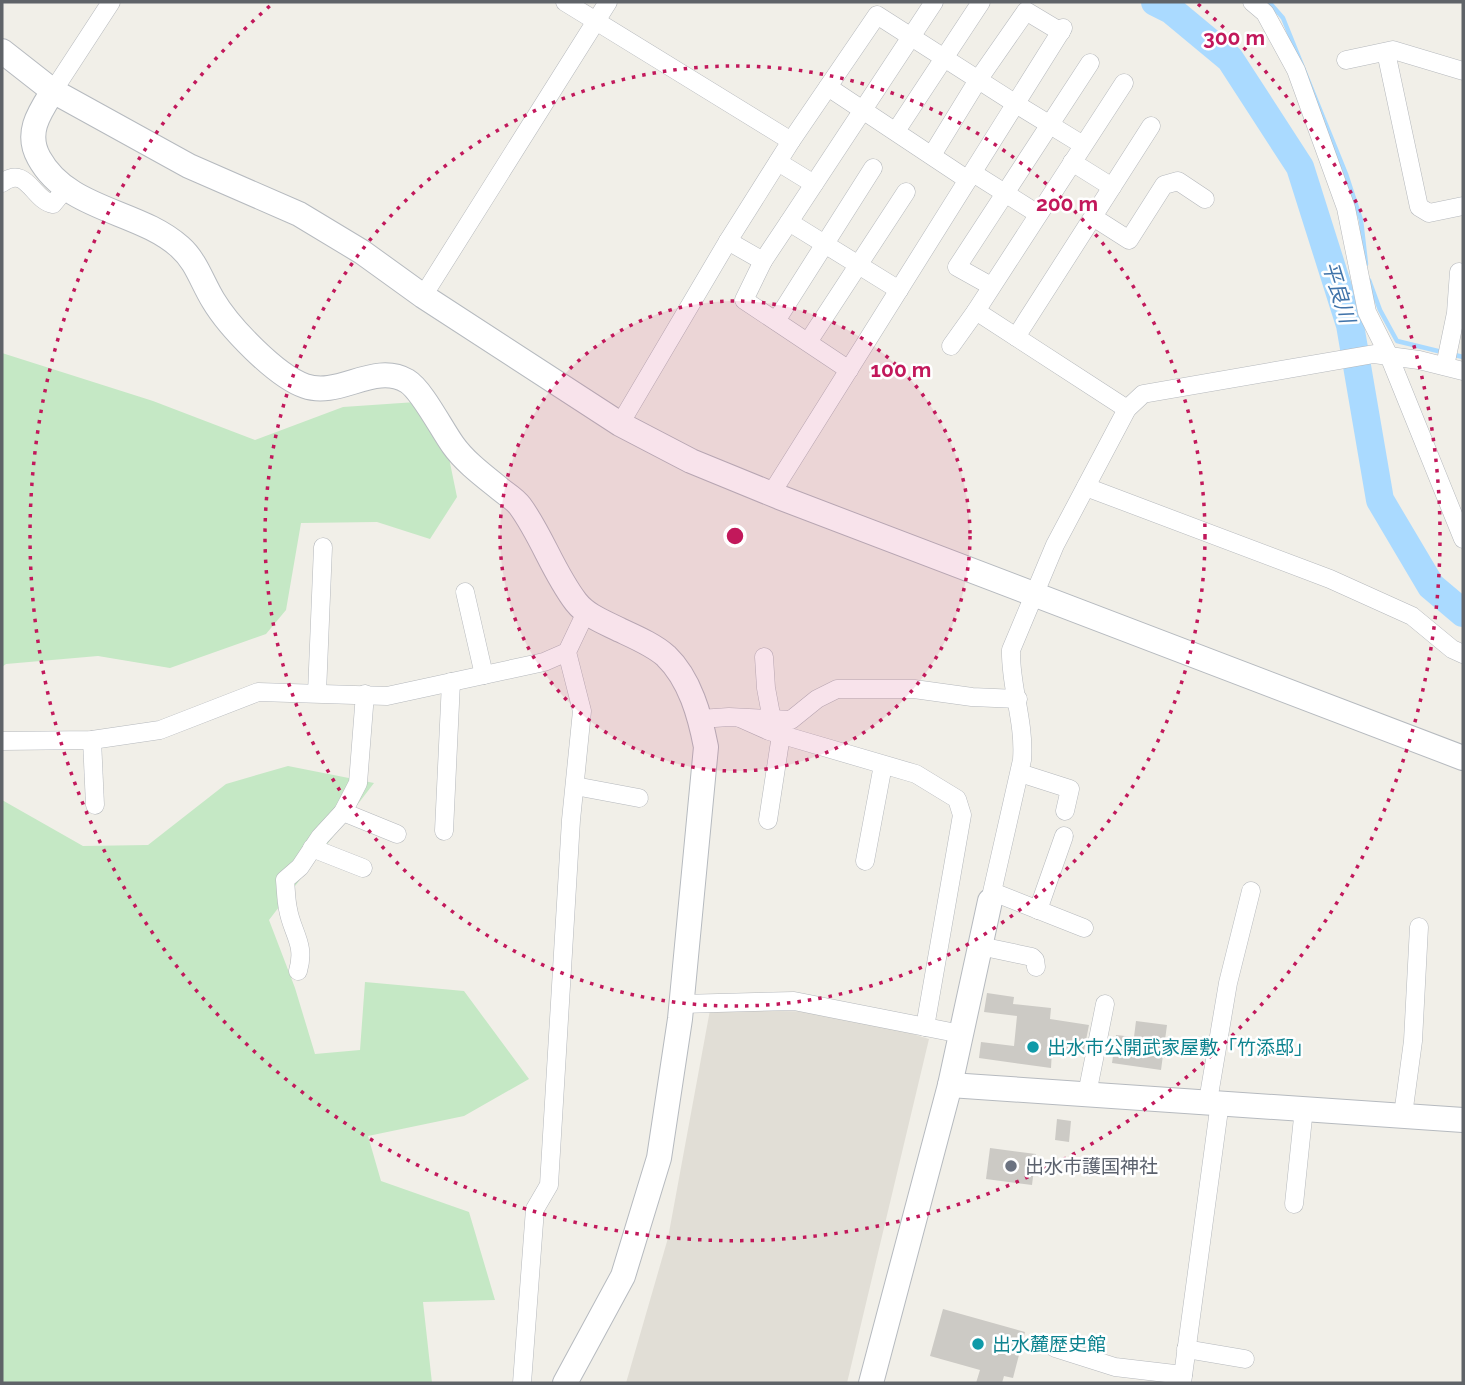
<svg xmlns="http://www.w3.org/2000/svg" width="1465" height="1385" font-family="Raleway,'Noto Sans JP',sans-serif">
<rect width="100%" height="100%" fill="#f1efe8"/>
<path fill="#e1ded6" d="M710,1010L841,1012L929,1039L847,1383H626L668,1238Z"/>
<g fill="#c5e8c5">
<path d="M2,353L153,401L255,440L343,407L416,402L449,458L457,497L430,539L377,522L301,523L286,610L266,634L170,668L98,656L6,664L2,667Z"/>
<path d="M288,766L374,783L269,920L295,988L315,1054L360,1050L365,982L464,991L529,1079L464,1116L368,1136L381,1181L469,1212L495,1300L423,1302L432,1383H2V800L83,846L148,845L226,784Z"/>
</g>
<g fill="none" stroke-linecap="round" stroke-linejoin="round">
<g stroke="#aadaff" stroke-width="4.5">
<path d="M1269,2L1283,18L1346,174L1361,220L1366,264"/>
<path d="M1369,280L1380,310L1397,341L1442,352"/>
<path d="M1451,354L1463,357"/>
</g>
<path stroke="#aadaff" stroke-width="28" d="M1155,2L1171,10L1230,59L1300,167L1350,325L1380,500L1431,586L1463,613"/>
</g>
<g fill="#cccac5">
<path d="M987,993L1014,997L1013,1004L1051,1008L1050,1019L1089,1025L1083,1055L1052,1050L1051,1068L979,1058L981,1042L1014,1046L1017,1016L984,1012Z"/>
<path d="M1136,1021L1167,1025L1161,1070L1112,1063L1116,1035L1134,1037Z"/>
<path d="M1057,1119L1071,1121L1069,1142L1055,1140Z"/>
<path d="M990,1148L1036,1154L1032,1185L986,1179Z"/>
<path d="M943,1309L1025,1332L1013,1378L1004,1376L1002,1383H976L980,1370L930,1356Z"/>
</g>
<g fill="none" stroke-linecap="round" stroke-linejoin="round">
<defs>
<g id="street">
<path d="M565,2L791,141L728,241L620,424"/>
<path d="M1252,2L1265,13L1296,70L1346,208L1367,312L1389,356L1463,539"/>
<path d="M1386,52L1419,207L1429,213L1463,206"/>
<path d="M1346,60L1393,50L1463,71"/>
<path d="M1124,83L976,311L1127,409"/>
<path d="M828,87L968,180"/>
<path d="M53,91L111,2"/>
<path d="M896,131L981,2"/>
<path d="M791,141L877,15L1016,104L1083,145"/>
<path d="M932,155L978,80L1026,11L1061,32"/>
<path d="M778,162L814,184"/>
<path d="M1072,162L1112,187"/>
<path d="M973,173L1038,214"/>
<path d="M2,183C27,164 33,201 53,204L67,187"/>
<path d="M1093,217L1129,240L1164,185L1178,181L1205,199"/>
<path d="M728,241L763,261L789,222"/>
<path d="M763,261L744,300L849,370"/>
<path d="M991,286L957,267L1090,63"/>
<path d="M899,290L789,222L934,2"/>
<path d="M423,296L608,2"/>
<path d="M776,321L873,168"/>
<path d="M1016,337L1151,126"/>
<path d="M808,342L906,192"/>
<path d="M951,346L976,311"/>
<path d="M1445,366L1456,313L1459,272"/>
<path d="M1086,487L1330,579L1412,616L1452,649L1463,654"/>
<path d="M771,494L1063,28"/>
<path d="M465,592L484,675"/>
<path d="M764,657L766,688L772,720"/>
<path d="M317,693L323,547"/>
<path d="M740,718L769,731L916,774L957,799L962,815L925,1027"/>
<path d="M700,719L729,717L791,720L817,699L837,689H914L972,697L1018,699"/>
<path d="M92,740L95,805"/>
<path d="M2,741L92,740L160,730L258,692L387,696L544,662L567,652"/>
<path d="M1020,773L1070,789L1065,811"/>
<path d="M575,786L639,798"/>
<path d="M343,812L397,834"/>
<path d="M768,820L781,735"/>
<path d="M444,831L451,682"/>
<path d="M312,848L363,868"/>
<path d="M865,861L883,765"/>
<path d="M993,892L1084,928"/>
<path d="M990,901L1022,760C1025,721 1010,687 1011,650L1055,545L1127,409L1143,394L1374,354L1419,360L1463,371"/>
<path d="M1038,910L1064,836"/>
<path d="M980,946L1032,957L1035,960L1036,967"/>
<path d="M298,971C306,944 292,933 288,909C286,900 286,890 285,880L300,867L320,837L343,812L358,783L365,694"/>
<path d="M681,1004L794,1001L961,1034"/>
<path d="M1087,1094L1105,1004"/>
<path d="M1208,1101L1228,983L1251,891"/>
<path d="M1403,1115L1413,1041L1419,927"/>
<path d="M1294,1204L1304,1108"/>
<path d="M1055,1348L1115,1367L1183,1375"/>
<path d="M1186,1349L1245,1359"/>
<path d="M522,1383L535,1209L549,1185L571,820L582,711L567,652L586,612"/>
<path d="M1182,1383L1220,1102"/>
</g>
<g id="secondary">
<path d="M2,51L53,91L189,166L299,214L362,252L423,296L620,424L691,461L779,497L1463,758"/>
<path d="M53,91C39,113 25,133 39,158C68,211 139,210 180,247C196,261 202,282 213,300C229,327 276,376 305,386C339,398 374,362 407,381C422,390 442,430 453,445C465,462 484,476 500,489C506,494 515,499 520,506C542,536 553,572 576,602C587,616 604,622 620,630C635,637 654,645 666,656C690,679 700,716 706,747L680,1019L659,1158L623,1276L565,1383"/>
<path d="M950,1085L1463,1120"/>
<path d="M871,1383L950,1085L990,901"/>
</g>
</defs>
<use href="#street" stroke="#b5b8bc" stroke-width="19"/>
<use href="#secondary" stroke="#b6babf" stroke-width="26"/>
<use href="#street" stroke="#fff" stroke-width="18"/>
<use href="#secondary" stroke="#fff" stroke-width="24"/>
</g>
<circle cx="735" cy="536" r="235" fill="#c2185b" fill-opacity=".12"/>
<g fill="none" stroke="#c2185b" stroke-width="3.5" stroke-dasharray="3.5 7">
<circle cx="735" cy="536" r="235"/>
<circle cx="735" cy="536" r="470"/>
<path d="M1198 4A705 705 0 1 1 272 4"/>
</g>
<g fill="#0f9aa8" stroke="#fff" stroke-width="2.5">
<circle cx="1033" cy="1047" r="7"/>
<circle cx="978" cy="1344" r="7"/>
</g>
<circle fill="#6b7280" stroke="#fff" stroke-width="2.5" cx="1011" cy="1166" r="7"/>
<g text-anchor="middle" dominant-baseline="central" stroke-width="5" stroke-linejoin="round" paint-order="stroke">
<g font-size="19" fill="#0d838f" stroke="#fff" text-anchor="start">
<text x="1047" y="1047">出水市公開武家屋敷「竹添邸」</text>
<text x="992" y="1344">出水麓歴史館</text>
</g>
<g font-size="19" fill="#5b616d" stroke="#fff" text-anchor="start">
<text x="1025" y="1166">出水市護国神社</text>
</g>
<g font-size="21" font-style="italic" fill="#4174aa" stroke="#fff">
<text transform="translate(1339 292) rotate(73)">平良川</text>
</g>
</g>
<circle cx="735" cy="536" r="10" fill="#c2185b" stroke="#fff" stroke-width="3.5"/>
<g font-size="21" text-anchor="middle" font-weight="bold" fill="#c2185b" stroke="#fff" stroke-width="5" stroke-linejoin="round" paint-order="stroke">
<text x="1234" y="45">300 m</text>
<text x="1067" y="211">200 m</text>
<text x="901" y="377">100 m</text>
</g>
<rect width="1465" height="1385" fill="none" stroke="#5f6368" stroke-width="7"/>
</svg>
